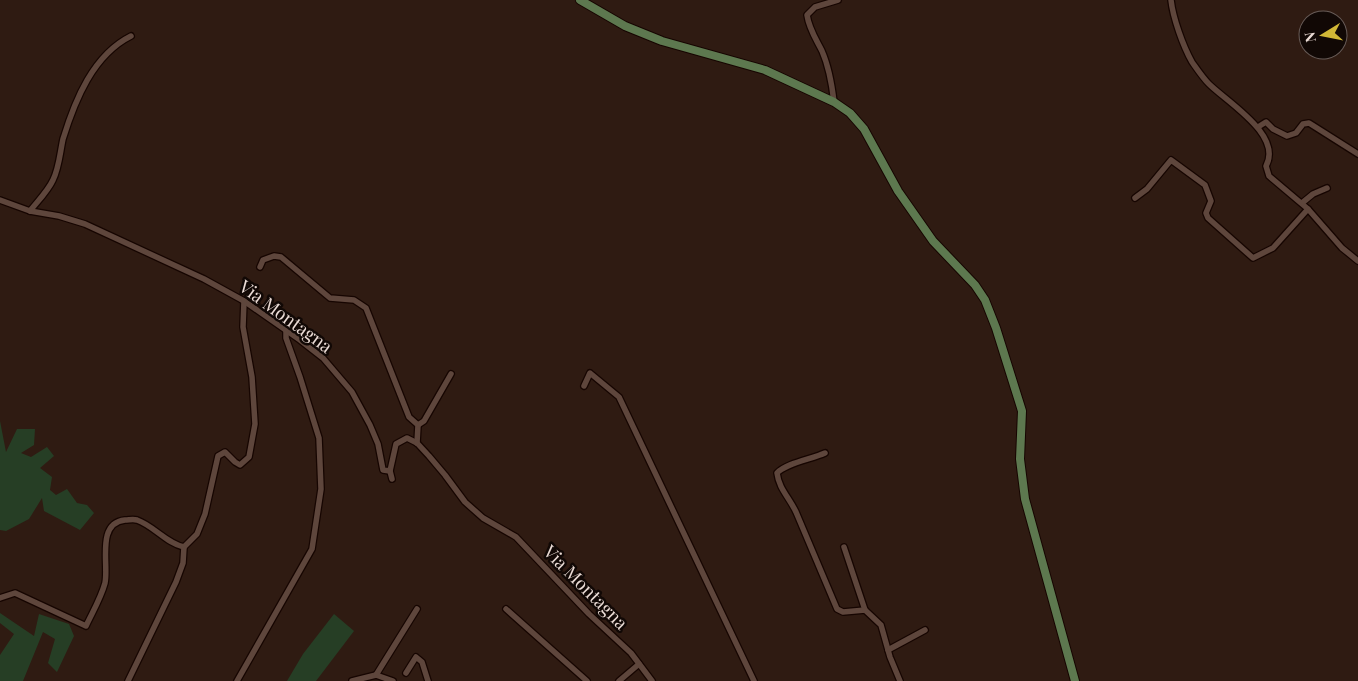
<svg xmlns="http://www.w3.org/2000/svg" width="1358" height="681" font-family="'Playfair Display',serif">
<rect width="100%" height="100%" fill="#2f1b12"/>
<g fill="#263e25">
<path d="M0,421L6,452L17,429H35L34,445L21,453L31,457L47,447L54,456L40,468L52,477L50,490L56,495L67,489L77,503L87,505L94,513L80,530L44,511L42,498L29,519L6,531L0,530Z"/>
<path d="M0,613L34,636L39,614L69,624L74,636L57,672L48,663L55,639L43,632L23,681H0V655L14,634L0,623Z"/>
<path d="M334,614L354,631L316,681H287L303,654Z"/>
</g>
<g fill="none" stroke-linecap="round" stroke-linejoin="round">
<defs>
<g id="minor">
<path d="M1171,0C1173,18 1183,46 1192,62C1197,69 1203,78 1209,84C1227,102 1283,135 1266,166L1269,176L1308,209L1342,248L1358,261"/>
<path d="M834,102C832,85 829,67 822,51C816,39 809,29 807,15L815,7L838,0"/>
<path d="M1258,127L1266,122L1273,129L1287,136L1296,133L1303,124L1309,123L1358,154"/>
<path d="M1135,198L1147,189L1171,160L1205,185L1211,201L1206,213L1208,218L1253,258L1273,248L1308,209"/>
<path d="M0,200L30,211L59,216L85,224L204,279L244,301L300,340L323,358L352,392L370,425L378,444L383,470L390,471L396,444L407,438L417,443L429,456L445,475L465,502L483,518L516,537L589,614L631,653L652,681"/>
<path d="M1302,203L1313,194L1327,188"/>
<path d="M30,211C37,202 48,191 53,180C59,168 60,153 63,139C75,100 93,55 131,36"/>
<path d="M260,267L263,260L274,256L281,257L330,298L354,300L366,308L409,417L418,425L417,443"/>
<path d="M584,386L590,373L619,397L754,681"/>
<path d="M418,425L424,421L451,374"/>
<path d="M825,453C812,459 786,463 777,473C779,489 789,497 796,512L837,609L843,612L865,610L881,625L888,650"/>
<path d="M390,471L392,479"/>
<path d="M844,547L865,610"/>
<path d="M0,598L15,593L86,626C92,613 101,598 105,583C109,564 96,523 125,520C129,520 133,519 137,520C154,526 166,543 184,547L197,534L205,514L218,456L225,452L235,462L240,465L249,457L255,424L252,377L243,327L244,301"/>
<path d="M506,609L587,681"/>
<path d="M406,673L416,657L422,662L428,681"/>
<path d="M128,681L176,582L183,563L184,547"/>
<path d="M237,681L312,549L321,489L319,438L300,377L286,338V331"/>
<path d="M352,681L376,675"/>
<path d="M393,681L376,675L417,609"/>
<path d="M619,681L639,664"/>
<path d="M900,681L890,657L888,650L925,630"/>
</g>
<path id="major" d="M580,0L625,26L662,41L765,70L834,102L850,113L864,129L898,191L933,241L975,285L985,300L996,328L1022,411L1020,459L1025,499L1075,681"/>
</defs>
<use href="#minor" stroke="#160501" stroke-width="8"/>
<use href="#major" stroke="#160501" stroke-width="10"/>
<use href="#minor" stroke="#5e463c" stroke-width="5.5"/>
<use href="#major" stroke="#5d784f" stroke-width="8"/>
</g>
<g text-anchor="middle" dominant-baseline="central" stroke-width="5" stroke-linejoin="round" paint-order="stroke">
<g font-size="18" fill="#eadbd5" stroke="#110805">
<text transform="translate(286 316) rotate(36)">Via Montagna</text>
<text transform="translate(586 587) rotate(45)">Via Montagna</text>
</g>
</g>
<g transform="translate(1323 35) rotate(260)"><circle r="24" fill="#110805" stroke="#685c58"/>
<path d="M0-4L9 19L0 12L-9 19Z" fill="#d1b736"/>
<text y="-8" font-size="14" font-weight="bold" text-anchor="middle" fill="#eadbd5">N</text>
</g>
</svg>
